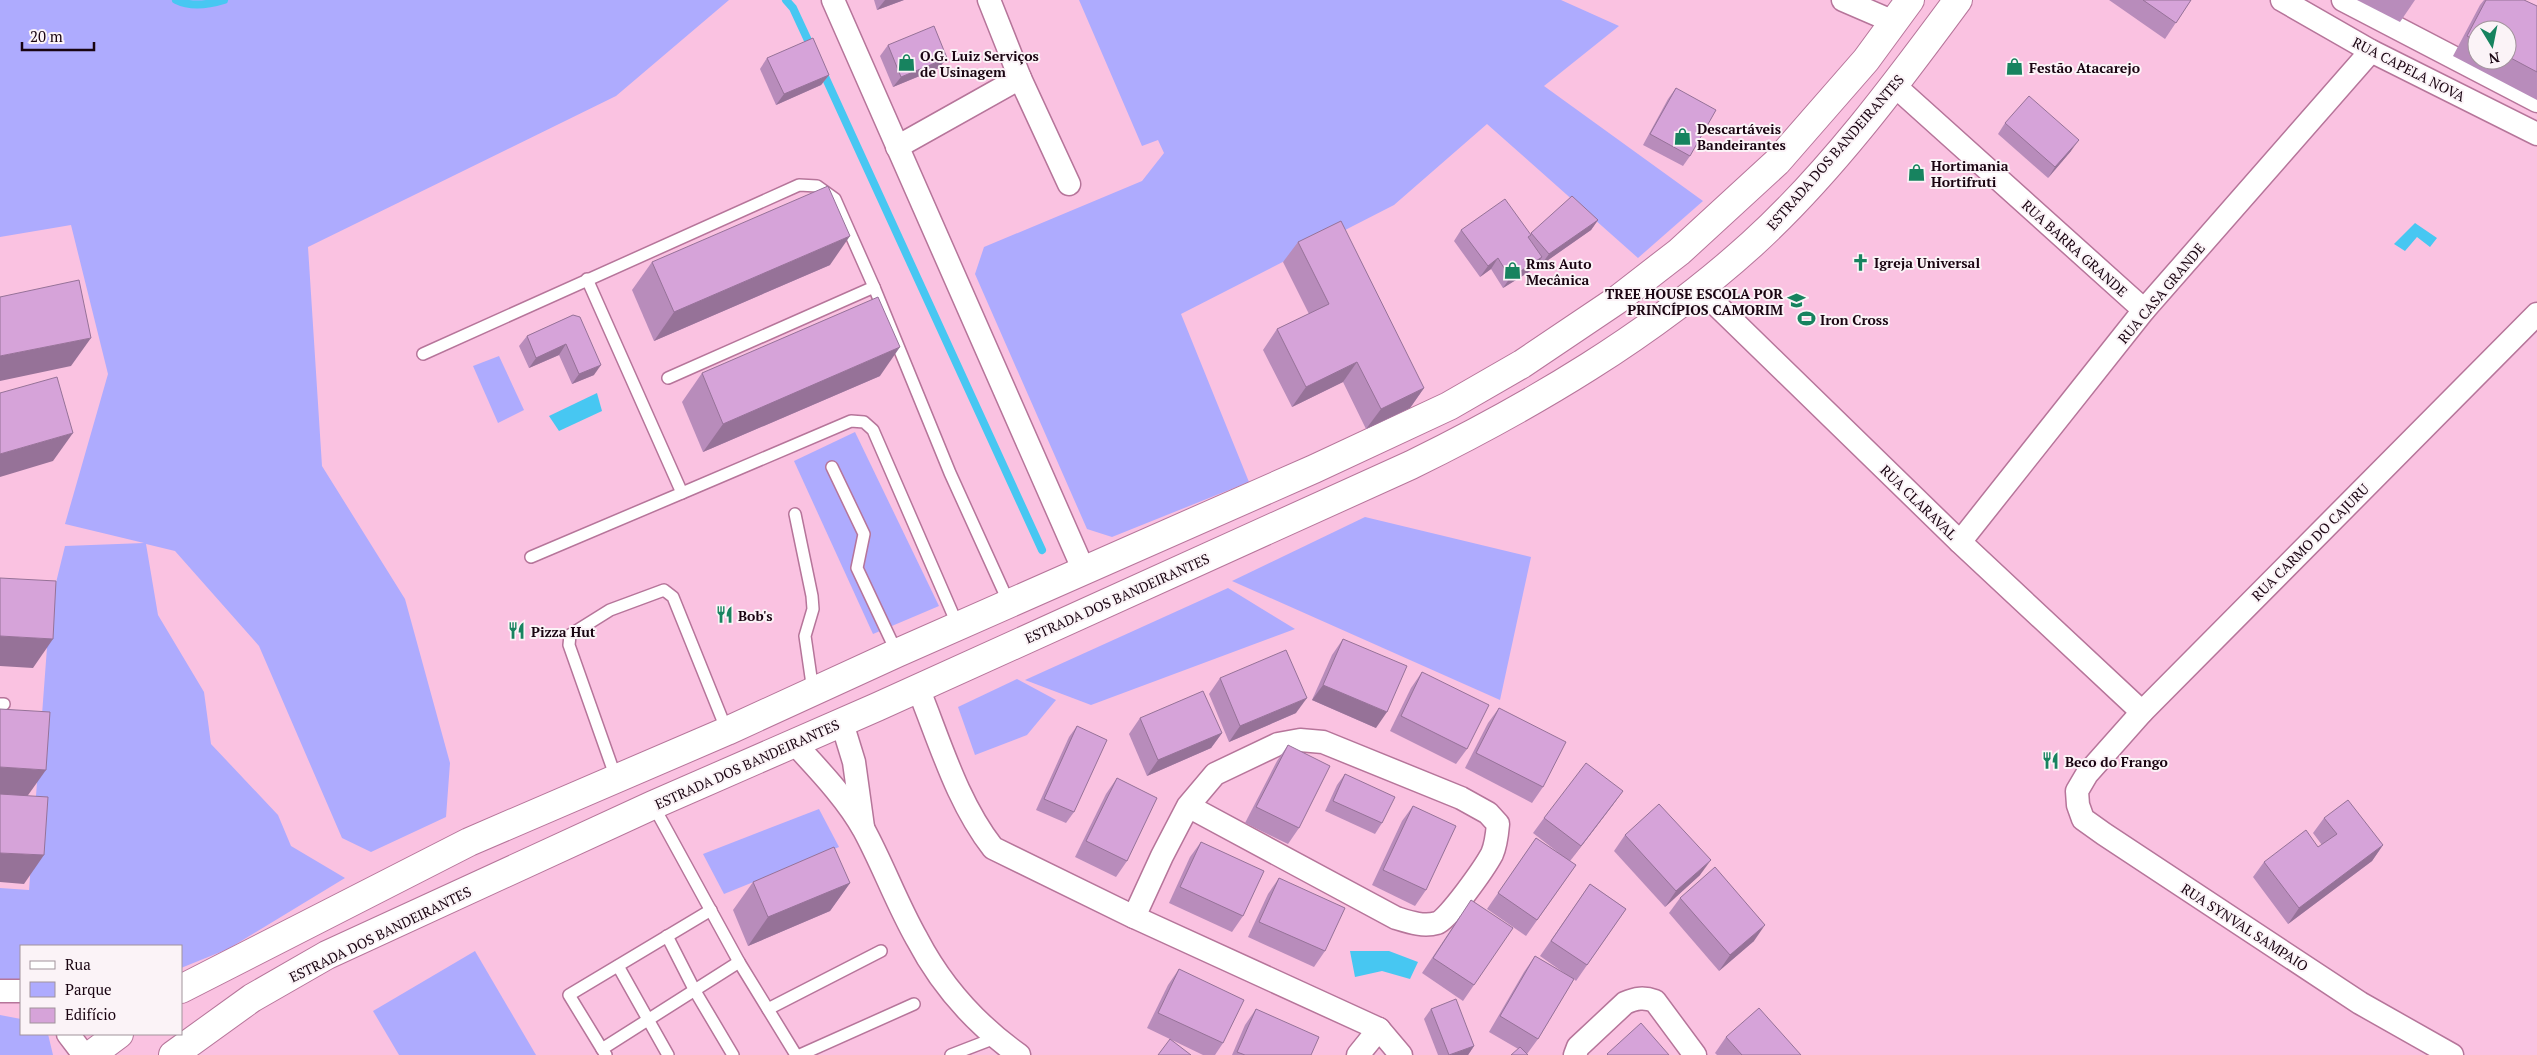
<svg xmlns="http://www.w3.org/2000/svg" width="2537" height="1055" font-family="'PT Serif',serif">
<rect width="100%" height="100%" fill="#fac2e1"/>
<g fill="#aeabfe">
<path d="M0,0H729L616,96L308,247L322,466L405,599L450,763L446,817L371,852L342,838L259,646L175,551L146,544L158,615L204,692L211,744L278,815L291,846L345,878L228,949L181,968V946H21V984H0V888L29,890L50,607L65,546L144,543L65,524L108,374L71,225L0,237Z"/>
<path d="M1079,0H1561L1619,26L1544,86L1703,201L1638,258L1487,124L1394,205L1181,314L1249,482L1112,537L1087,529L975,274L984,247L1142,181L1164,153L1158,140L1142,146Z"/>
<path d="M499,356L524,410L498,423L473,366Z"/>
<path d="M855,432L939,606L873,634L794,461Z"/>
<path d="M1365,517L1531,557L1500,700L1232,581Z"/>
<path d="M1228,588L1295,629L1091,705L1025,680Z"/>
<path d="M1017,679L1056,700L1027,735L975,755L958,707Z"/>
<path d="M819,809L839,847L724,894L703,854Z"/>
<path d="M475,951L536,1055H399L373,1011Z"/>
<path d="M0,1015L21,1019V1034H48L53,1055H0Z"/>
</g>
<g fill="#47c7f2">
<path d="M2415,223L2437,238L2430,247L2417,237L2405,251L2394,244Z"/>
<path d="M597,393L602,411L559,431L549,416Z"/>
<path d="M1350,951H1389L1418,962L1410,979L1382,971L1355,977Z"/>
</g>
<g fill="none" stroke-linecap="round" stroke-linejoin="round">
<g stroke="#47c7f2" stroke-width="8">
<path d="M176,0C190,7 208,5 224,0"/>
<path d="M786,0L793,8L812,49"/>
<path d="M822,70L1042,550"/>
</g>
<defs>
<g id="lane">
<path d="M423,354L799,185L817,186L835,199L874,287L950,473L1009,603"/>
<path d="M668,378L874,287"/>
<path d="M832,467L864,534L857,568L897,653"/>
<path d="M682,493L851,421L864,422L873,430L958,626"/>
<path d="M795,514L812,596L813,609L805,636L813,691"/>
<path d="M531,557L682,493L587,279"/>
<path d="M0,704H4"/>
<path d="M616,778L569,645L570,635L610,610L664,590L673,597L727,731"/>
<path d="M653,805L739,962L796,1055"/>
<path d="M667,936L695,991L733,1055"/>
<path d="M618,966L668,1055"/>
<path d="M768,1009L881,951"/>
<path d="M602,1049L569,995L711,910"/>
<path d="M606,1055L602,1049L739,962"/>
<path d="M800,1055L914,1004"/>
<path d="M951,1055L995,1038"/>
</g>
<g id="street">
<path d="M833,0L1084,571"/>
<path d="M989,0L1020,78L1069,184"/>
<path d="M1843,0L1894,22"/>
<path d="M2282,0L2371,51L2537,134"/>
<path d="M2343,0L2537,101"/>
<path d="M1895,86L2144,310"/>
<path d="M897,147L1020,78"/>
<path d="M1699,288L1960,542L2142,712"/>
<path d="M1960,542L2144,310L2371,51"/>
<path d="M918,688C940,742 957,802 993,848L1134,917L1379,1029L1401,1055"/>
<path d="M842,723L854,762L863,827"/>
<path d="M795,744C818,769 847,799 864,830C883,865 897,904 917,939C941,985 977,1025 1019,1055"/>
<path d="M1134,917L1162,856L1188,806L1215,774L1278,744L1300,740L1323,742L1461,798L1488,813L1498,824C1497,835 1496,845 1492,854C1485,867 1449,919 1437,923C1423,927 1409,922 1396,918L1188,806"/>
<path d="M0,991H21"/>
<path d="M68,1034L84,1055"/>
<path d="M1358,1055L1379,1029"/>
<path d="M1575,1055L1578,1047L1625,1003C1636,998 1644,997 1655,1001L1695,1055"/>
<path d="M2452,1055L2360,1003L2104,834L2083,819L2078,805L2077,791L2087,774L2142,712L2537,314"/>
</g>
<g id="secondary">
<path d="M181,989L469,842L727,731L897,653L1314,469L1449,406L1522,364L1617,300L1679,252L1777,162L1866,60L1910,0"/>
<path d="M91,1055L119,1034"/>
<path d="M173,1055L252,998L327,955L653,805L877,707L1411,465C1533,405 1650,336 1752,244C1829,174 1896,84 1958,0"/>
</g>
</defs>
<use href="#lane" stroke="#b6759a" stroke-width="14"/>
<use href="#street" stroke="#b6759a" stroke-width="25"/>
<use href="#secondary" stroke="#b6759a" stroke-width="30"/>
<use href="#lane" stroke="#fff" stroke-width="11"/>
<use href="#street" stroke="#fff" stroke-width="22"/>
<use href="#secondary" stroke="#fff" stroke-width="28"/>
</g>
<g fill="#b88cbb" fill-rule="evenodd">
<path d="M874,0H904L877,10Z"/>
<path d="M2109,0H2191L2165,39Z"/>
<path d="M2357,0H2415L2400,22Z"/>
<path d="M2484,0H2524L2537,6V100L2453,56L2480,5ZM2477,30H2507V60H2477Z"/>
<path d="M888,45L939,68L893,87L880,56Z"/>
<path d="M767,58L829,75L821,85L776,105L760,69Z"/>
<path d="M1676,88L1690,156L1683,166L1643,145L1668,99Z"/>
<path d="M2005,123L2071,151L2048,178L1998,134Z"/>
<path d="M1598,220L1591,230L1541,265L1539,262L1535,268L1503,288L1491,269L1480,277L1454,241L1461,230L1530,235L1531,233Z"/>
<path d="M1298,242L1424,388L1410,408L1366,429L1343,382L1292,407L1263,350L1277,329L1309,314L1283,262Z"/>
<path d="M652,262L830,265L654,341L632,290Z"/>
<path d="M573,315L594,375L572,384L559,355L529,368L519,346L527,336Z"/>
<path d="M702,373L880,376L703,452L682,402Z"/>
<path d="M1343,639L1376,728L1312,700L1332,655Z"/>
<path d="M1422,672L1467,749L1456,764L1390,731L1411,688Z"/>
<path d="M1220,678L1296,713L1229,742L1209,694Z"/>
<path d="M1499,708L1543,787L1532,803L1465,768L1488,723Z"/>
<path d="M1140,718L1222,733L1211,748L1147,776L1129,734Z"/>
<path d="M1077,726L1074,812L1066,823L1036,810L1069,737Z"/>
<path d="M1288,745L1299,828L1288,844L1245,823L1277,761Z"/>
<path d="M1345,774L1382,823L1375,834L1325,811L1337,785Z"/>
<path d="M1117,778L1127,861L1116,877L1075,857L1106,794Z"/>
<path d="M1623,791L1612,806L1570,861L1576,865L1526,936L1487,909L1536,838L1560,854L1533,833L1544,818Z"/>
<path d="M1413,806L1426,890L1415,906L1372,885L1402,821Z"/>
<path d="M2324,818L2383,845L2372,861L2288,924L2253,877L2264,862L2318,847L2322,845L2313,833Z"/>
<path d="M1625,835L1700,875L1665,907L1614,851Z"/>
<path d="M1201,842L1243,916L1232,932L1169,903L1190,857Z"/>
<path d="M1279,878L1325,951L1314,967L1248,937L1268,894Z"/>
<path d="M753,882L850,883L830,911L748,946L733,910Z"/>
<path d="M1590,884L1626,909L1576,981L1574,979L1538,1039L1527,1054L1489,1032L1524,972L1535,956L1567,975L1540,956Z"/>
<path d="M1680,898L1754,941L1719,971L1669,913Z"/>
<path d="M1460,916L1474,985L1463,1001L1422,973Z"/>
<path d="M1179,969L1223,1043L1215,1055H1203L1147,1028L1168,985Z"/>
<path d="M1256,1009L1311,1055H1232L1245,1025Z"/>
<path d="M1431,1009L1474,1046L1468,1055H1438L1424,1019Z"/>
<path d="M1726,1037L1801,1055H1717L1715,1053Z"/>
</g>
<g fill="#967298">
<path d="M885,0H904L877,10Z"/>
<path d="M947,58L939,68L893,87L901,77Z"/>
<path d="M829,75L821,85L776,105L784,94Z"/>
<path d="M2079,140L2071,151L2048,178L2055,167Z"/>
<path d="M1598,220L1591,230L1541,265L1549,254Z"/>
<path d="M850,236L830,265L654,341L674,312Z"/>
<path d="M1542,257L1535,268L1503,288L1510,278Z"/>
<path d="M1498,258L1491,269L1480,277L1488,266Z"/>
<path d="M91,338L71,366L0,381V356Z"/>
<path d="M566,344L559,355L529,368L536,358Z"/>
<path d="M900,347L880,376L703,452L723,424Z"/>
<path d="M1357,362L1343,382L1292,407L1306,387Z"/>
<path d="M601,365L594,375L572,384L579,374Z"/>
<path d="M1424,388L1410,408L1366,429L1381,409Z"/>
<path d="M73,433L53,461L0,477V454Z"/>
<path d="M0,636L53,639L33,668L0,666Z"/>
<path d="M1323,685L1387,712L1376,728L1312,700Z"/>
<path d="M1307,698L1296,713L1229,742L1240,726Z"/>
<path d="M1222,733L1211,748L1147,776L1158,760Z"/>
<path d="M0,767L46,770L26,798L0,797Z"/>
<path d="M1623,791L1612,806L1570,861L1581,846Z"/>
<path d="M2383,845L2372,861L2288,924L2299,908Z"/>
<path d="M0,853L44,855L24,884L0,882Z"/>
<path d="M1711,860L1700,875L1665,907L1676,891Z"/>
<path d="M850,883L830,911L748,946L768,917Z"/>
<path d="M1765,925L1754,941L1719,971L1730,955Z"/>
<path d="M1474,1046L1468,1055H1450Z"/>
</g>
<g fill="#d6a3d9" stroke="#967298">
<path d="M2143,0H2191L2176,23Z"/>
<path d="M2486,0H2524L2537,6V72L2507,56V30H2477V41L2467,36Z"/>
<path d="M934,26L947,58L901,77L888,45Z"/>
<path d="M813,38L829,75L784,94L767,58Z"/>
<path d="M1676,88L1716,110L1690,156L1650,134Z"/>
<path d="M2029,96L2079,140L2055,167L2005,123Z"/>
<path d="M828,186L850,236L674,312L652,262Z"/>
<path d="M1572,196L1598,220L1549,254L1531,233Z"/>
<path d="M1505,199L1531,235L1528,237L1542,257L1510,278L1498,258L1488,266L1461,230Z"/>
<path d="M1341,221L1424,388L1381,409L1357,362L1306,387L1277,329L1329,304L1298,242Z"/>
<path d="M79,280L91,338L0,356V297Z"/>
<path d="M878,297L900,347L723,424L702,373Z"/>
<path d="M573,315L580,317L601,365L579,374L566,344L536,358L527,336Z"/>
<path d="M57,377L73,433L0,454V393Z"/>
<path d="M0,578L56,581L53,639L0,636Z"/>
<path d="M1343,639L1407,666L1387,712L1323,685Z"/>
<path d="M1286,650L1307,698L1240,726L1220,678Z"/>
<path d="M1422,672L1489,705L1467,749L1401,716Z"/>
<path d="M1203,691L1222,733L1158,760L1140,718Z"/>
<path d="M1499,708L1566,742L1543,787L1476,753Z"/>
<path d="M0,709L50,712L46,770L0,767Z"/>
<path d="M1077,726L1107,740L1074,812L1044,799Z"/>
<path d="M1288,745L1330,766L1299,828L1256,807Z"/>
<path d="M1586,763L1623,791L1581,846L1544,818Z"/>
<path d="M1345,774L1395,797L1382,823L1333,801Z"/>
<path d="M1117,778L1157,798L1127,861L1086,841Z"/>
<path d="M0,794L48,797L44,855L0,853Z"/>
<path d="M2348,800L2383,845L2299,908L2264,862L2306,830L2318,847L2337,834L2324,818Z"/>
<path d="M1659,804L1711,860L1676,891L1625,835Z"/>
<path d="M1413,806L1456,826L1426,890L1383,870Z"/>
<path d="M1536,838L1576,865L1537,920L1498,893Z"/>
<path d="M1201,842L1264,871L1243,916L1180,887Z"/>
<path d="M834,847L850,883L768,917L753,882Z"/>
<path d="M1715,867L1765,925L1730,955L1680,898Z"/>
<path d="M1279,878L1345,908L1325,951L1259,922Z"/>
<path d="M1590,884L1626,909L1587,965L1551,941Z"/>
<path d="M1471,900L1513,928L1474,985L1433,958Z"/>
<path d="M1535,956L1574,979L1538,1039L1500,1016Z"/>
<path d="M1179,969L1244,1000L1223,1043L1158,1013Z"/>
<path d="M1456,999L1474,1046L1449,1055L1431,1009Z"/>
<path d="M1759,1008L1801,1055H1742L1726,1037Z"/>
<path d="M1256,1009L1319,1037L1311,1055H1245L1237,1052Z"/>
<path d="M1641,1023L1669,1055H1608L1607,1054Z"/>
<path d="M1170,1039L1191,1055H1158Z"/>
<path d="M1520,1047L1528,1055H1511Z"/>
</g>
<defs>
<symbol id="shop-bare" viewBox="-9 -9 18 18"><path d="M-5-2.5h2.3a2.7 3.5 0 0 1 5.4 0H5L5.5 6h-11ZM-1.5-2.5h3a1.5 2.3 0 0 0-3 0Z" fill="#17835f" stroke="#fbf3f7" stroke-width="2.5" paint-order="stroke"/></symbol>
<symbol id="church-bare" viewBox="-9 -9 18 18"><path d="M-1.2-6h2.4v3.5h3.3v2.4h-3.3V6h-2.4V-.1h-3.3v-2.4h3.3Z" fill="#17835f" stroke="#fbf3f7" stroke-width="2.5" paint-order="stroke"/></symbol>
<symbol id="school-bare" viewBox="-9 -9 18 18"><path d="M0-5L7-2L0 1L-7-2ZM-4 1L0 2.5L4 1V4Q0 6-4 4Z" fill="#17835f" stroke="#fbf3f7" stroke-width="2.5" paint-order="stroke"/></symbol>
<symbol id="stadium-bare" viewBox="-9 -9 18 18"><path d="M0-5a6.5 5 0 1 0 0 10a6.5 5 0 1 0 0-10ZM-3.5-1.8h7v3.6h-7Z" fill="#17835f" stroke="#fbf3f7" stroke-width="2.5" paint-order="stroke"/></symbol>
<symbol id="restaurant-bare" viewBox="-9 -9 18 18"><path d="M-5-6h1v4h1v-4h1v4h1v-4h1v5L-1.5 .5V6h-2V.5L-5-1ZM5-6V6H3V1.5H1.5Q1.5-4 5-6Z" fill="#17835f" stroke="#fbf3f7" stroke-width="2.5" paint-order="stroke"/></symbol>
</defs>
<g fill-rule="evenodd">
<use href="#shop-bare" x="894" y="50" width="25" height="25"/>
<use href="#shop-bare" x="2002" y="54" width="25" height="25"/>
<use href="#shop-bare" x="1670" y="124" width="25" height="25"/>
<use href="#shop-bare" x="1904" y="160" width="25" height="25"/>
<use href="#church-bare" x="1848" y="250" width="25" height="25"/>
<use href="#shop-bare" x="1500" y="258" width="25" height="25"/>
<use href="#school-bare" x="1784" y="288" width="25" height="25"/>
<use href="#stadium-bare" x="1794" y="306" width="25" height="25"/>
<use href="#restaurant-bare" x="712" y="602" width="25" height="25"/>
<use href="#restaurant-bare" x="504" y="618" width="25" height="25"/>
<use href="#restaurant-bare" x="2038" y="748" width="25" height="25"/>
</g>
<g text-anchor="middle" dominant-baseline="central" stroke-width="4" stroke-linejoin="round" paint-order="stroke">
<g font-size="14" font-weight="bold" fill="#190411" stroke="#fbf3f7" text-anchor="start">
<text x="920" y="55">O.G. Luiz Serviços<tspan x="920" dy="16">de Usinagem</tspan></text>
<text x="2029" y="67">Festão Atacarejo</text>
<text x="1697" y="128">Descartáveis<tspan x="1697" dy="16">Bandeirantes</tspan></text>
<text x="1931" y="165">Hortimania<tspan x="1931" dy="16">Hortifruti</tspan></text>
<text x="1874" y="262">Igreja Universal</text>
<text x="1526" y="263">Rms Auto<tspan x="1526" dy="16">Mecânica</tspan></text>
<text x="1783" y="293" text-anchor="end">TREE HOUSE ESCOLA POR<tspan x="1783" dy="16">PRINCÍPIOS CAMORIM</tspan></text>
<text x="1820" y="319">Iron Cross</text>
<text x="738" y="615">Bob's</text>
<text x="531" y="631">Pizza Hut</text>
<text x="2065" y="761">Beco do Frango</text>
</g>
<g font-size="14" fill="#190411" stroke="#fbf3f7">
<text transform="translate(2409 69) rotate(27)">RUA CAPELA NOVA</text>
<text transform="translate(1835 152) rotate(-49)">ESTRADA DOS BANDEIRANTES</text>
<text transform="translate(2075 248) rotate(42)">RUA BARRA GRANDE</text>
<text transform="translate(2161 293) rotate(-50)">RUA CASA GRANDE</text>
<text transform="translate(1919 502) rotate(44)">RUA CLARAVAL</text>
<text transform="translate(2310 542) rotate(-45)">RUA CARMO DO CAJURU</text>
<text transform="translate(1117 598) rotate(-24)">ESTRADA DOS BANDEIRANTES</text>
<text transform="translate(747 764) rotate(-24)">ESTRADA DOS BANDEIRANTES</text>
<text transform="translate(2245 927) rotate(33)">RUA SYNVAL SAMPAIO</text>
<text transform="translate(380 934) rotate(-26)">ESTRADA DOS BANDEIRANTES</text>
</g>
</g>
<rect x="20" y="945" width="162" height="90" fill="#fbf3f7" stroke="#a1939b"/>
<rect x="30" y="961" width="25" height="8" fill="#ffffff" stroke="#a1939b"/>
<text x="65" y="970" font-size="15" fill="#190411">Rua</text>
<rect x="30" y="982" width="25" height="15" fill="#aeabfe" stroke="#a1939b"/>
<text x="65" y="995" font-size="15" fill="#190411">Parque</text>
<rect x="30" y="1008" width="25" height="15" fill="#d6a3d9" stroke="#a1939b"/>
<text x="65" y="1020" font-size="15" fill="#190411">Edifício</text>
<g transform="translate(2492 45) rotate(170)"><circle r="24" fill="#fbf3f7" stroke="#a1939b"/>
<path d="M0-4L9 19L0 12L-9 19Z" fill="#17835f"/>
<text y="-8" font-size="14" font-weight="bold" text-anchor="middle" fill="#190411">N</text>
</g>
<path d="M22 42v8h72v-8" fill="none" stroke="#190411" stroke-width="2.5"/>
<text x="30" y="42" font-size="15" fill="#190411" stroke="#fbf3f7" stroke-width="4" paint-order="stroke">20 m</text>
</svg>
